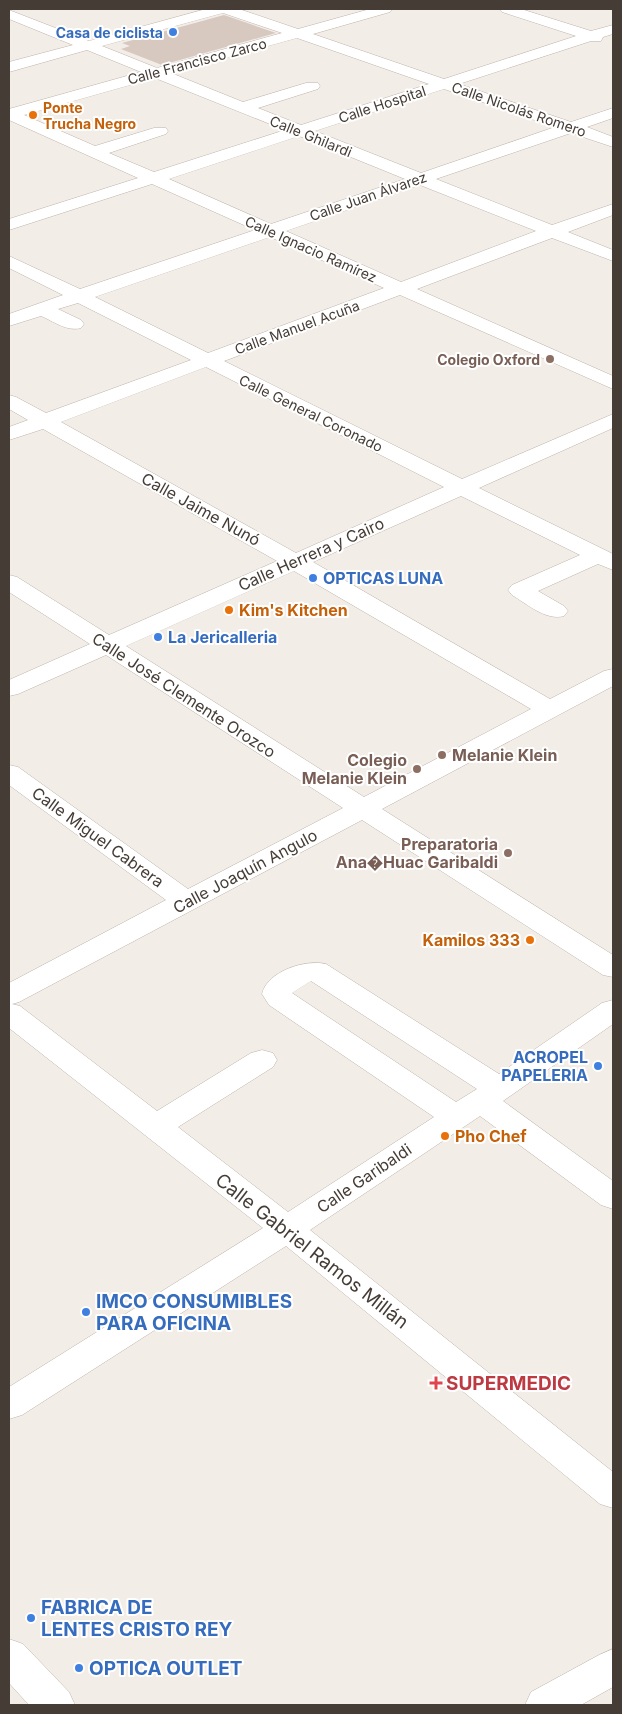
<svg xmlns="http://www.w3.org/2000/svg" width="622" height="1714" font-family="Inter,sans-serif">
<rect width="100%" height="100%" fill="#f3ede7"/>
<path fill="#d7c9c0" d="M224,15L276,33L162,65L121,49L130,46L122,43Z"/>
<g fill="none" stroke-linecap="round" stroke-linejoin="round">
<defs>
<g id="minor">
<path d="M206,9H239L298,29L370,9H392L390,12L313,34L444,79L576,36L502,12L500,9H521L591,31L613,25V34L603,37L601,41H591L459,84L571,122L613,108V118L587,127L613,137V147L571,133L436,179L552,225L613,204V215L568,232L613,250V261L552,238L417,289L613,376V389L400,295L224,361L462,479L613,414V428L479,488L613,554V570L598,564L538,591L564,606L568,611L564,616C546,621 527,604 512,595L508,590L512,585L580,555L461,496L313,562L550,699L604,671L613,669V686L382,809L613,955V977L603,975L362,820L19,1002L12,1004L20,1006L157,1111L251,1053L262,1050L273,1053L277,1060L273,1067L178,1127L288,1212L434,1117L269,1005L262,994C267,971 306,959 326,964L499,1074L602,1003L613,1000V1024L503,1101L613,1181V1209L601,1205L480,1116L310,1230L613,1472V1508L600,1504L286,1246L22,1415L9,1419V1387L263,1228L9,1028V983L166,900L9,785V765L18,767L188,889L343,808L106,655L18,694L9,696V680L90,644L9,592V575L17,577L109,635L277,561L43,429L9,440V427L28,420L9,409V395L16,397L46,413L191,360L78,303L58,309L81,320L84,324L81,328C67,332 53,321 41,316L9,326V314L63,295L9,268V256L80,289L255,230L152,184L9,230V219L138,178L9,120V109L141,72L87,50L9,72V62L73,45L9,19V10L89,41ZM223,13L282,33L157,68L102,46ZM297,38L429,84L301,125L258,108L318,89L320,86L318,83H306L243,102L171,73ZM155,78L285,130L154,172L109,153L166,134L168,131L166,128H154L95,146L24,115ZM444,89L555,127L421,173L315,131ZM299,136L405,179L271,224L169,179ZM420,185L536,231L401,282L286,231ZM270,237L384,288L208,353L95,297ZM206,367L444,487L296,553L61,422ZM294,571L531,709L364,797L126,646ZM311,981L477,1089L456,1102L292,993Z"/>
<path d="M9,1639L23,1644L69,1692L75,1705H29L9,1683Z"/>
<path d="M613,1649V1687L581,1705H525L531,1692L599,1655Z"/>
</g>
</defs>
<use href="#minor" stroke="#beb3aa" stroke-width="1"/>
<use href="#minor" fill="#fff" fill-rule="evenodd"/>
</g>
<g fill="#3f7fe0" stroke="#fff" stroke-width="2">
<circle cx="173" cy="32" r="5"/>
<circle cx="313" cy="578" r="5"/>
<circle cx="158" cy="637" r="5"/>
<circle cx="598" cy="1066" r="5"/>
<circle cx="86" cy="1312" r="5"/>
<circle cx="31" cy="1618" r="5"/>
<circle cx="79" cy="1668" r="5"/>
</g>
<g fill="#e8710a" stroke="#fff" stroke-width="2">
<circle cx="33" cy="115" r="5"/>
<circle cx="229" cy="610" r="5"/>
<circle cx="530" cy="940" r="5"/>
<circle cx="445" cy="1136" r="5"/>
</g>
<g fill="#8d6e63" stroke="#fff" stroke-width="2">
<circle cx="550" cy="359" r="5"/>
<circle cx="442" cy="755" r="5"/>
<circle cx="417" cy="769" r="5"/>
<circle cx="508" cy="853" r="5"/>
</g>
<path fill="#e0444e" stroke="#fff" stroke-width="2" d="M433.5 1375.5h5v5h5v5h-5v5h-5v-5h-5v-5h5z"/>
<g text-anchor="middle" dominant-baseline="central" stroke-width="4" stroke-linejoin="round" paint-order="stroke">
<g font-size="14" font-weight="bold" fill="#366cbe" stroke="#fff" text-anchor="end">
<text x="163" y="32">Casa de ciclista</text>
</g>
<g font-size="14" fill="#453c36" stroke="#fff">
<text transform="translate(197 61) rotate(-15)">Calle Francisco Zarco</text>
<text transform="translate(382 104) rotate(-18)">Calle Hospital</text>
<text transform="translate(519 109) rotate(19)">Calle Nicolás Romero</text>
<text transform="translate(311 136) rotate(22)">Calle Ghilardi</text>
<text transform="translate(368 196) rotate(-19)">Calle Juan Álvarez</text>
<text transform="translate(311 249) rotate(24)">Calle Ignacio Ramírez</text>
<text transform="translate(297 327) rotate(-20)">Calle Manuel Acuña</text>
<text transform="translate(311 413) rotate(26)">Calle General Coronado</text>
</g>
<g font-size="14" font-weight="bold" fill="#c56008" stroke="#fff" text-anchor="start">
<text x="43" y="107">Ponte<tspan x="43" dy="16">Trucha Negro</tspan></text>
</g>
<g font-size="14" font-weight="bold" fill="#785e54" stroke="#fff" text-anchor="end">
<text x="540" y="359">Colegio Oxford</text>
</g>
<g font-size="16" fill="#453c36" stroke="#fff">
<text transform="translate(201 509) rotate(29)">Calle Jaime Nunó</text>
<text transform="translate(311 554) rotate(-24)">Calle Herrera y Cairo</text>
<text transform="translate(184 695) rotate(33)">Calle José Clemente Orozco</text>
<text transform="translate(98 837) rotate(36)">Calle Miguel Cabrera</text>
<text transform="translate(245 871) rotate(-28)">Calle Joaquín Angulo</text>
<text transform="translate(364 1178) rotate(-34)">Calle Garibaldi</text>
</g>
<g font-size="16" font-weight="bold" fill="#366cbe" stroke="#fff" text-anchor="start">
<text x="323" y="578">OPTICAS LUNA</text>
<text x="168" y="637">La Jericalleria</text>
<text x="588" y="1057" text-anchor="end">ACROPEL<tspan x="588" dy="18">PAPELERIA</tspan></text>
</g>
<g font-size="16" font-weight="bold" fill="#c56008" stroke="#fff" text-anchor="start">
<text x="239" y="610">Kim's Kitchen</text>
<text x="520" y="940" text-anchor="end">Kamilos 333</text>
<text x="455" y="1136">Pho Chef</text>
</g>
<g font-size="16" font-weight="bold" fill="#785e54" stroke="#fff" text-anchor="end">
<text x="452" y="755" text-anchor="start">Melanie Klein</text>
<text x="407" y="760">Colegio<tspan x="407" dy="18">Melanie Klein</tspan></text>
<text x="498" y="844">Preparatoria<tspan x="498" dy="18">Ana�Huac Garibaldi</tspan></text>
</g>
<g font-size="19" fill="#453c36" stroke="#fff">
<text transform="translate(312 1251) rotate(38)">Calle Gabriel Ramos Millán</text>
</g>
<g font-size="19" font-weight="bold" fill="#366cbe" stroke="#fff" text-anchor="start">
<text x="96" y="1301">IMCO CONSUMIBLES<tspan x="96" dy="22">PARA OFICINA</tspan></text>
<text x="41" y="1607">FABRICA DE<tspan x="41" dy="22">LENTES CRISTO REY</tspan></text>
<text x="89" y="1668">OPTICA OUTLET</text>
</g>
<g font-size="19" font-weight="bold" fill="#be3a42" stroke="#fff" text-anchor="start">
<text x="446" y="1383">SUPERMEDIC</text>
</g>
</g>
<rect width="622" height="1714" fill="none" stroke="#453c36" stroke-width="20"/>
</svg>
